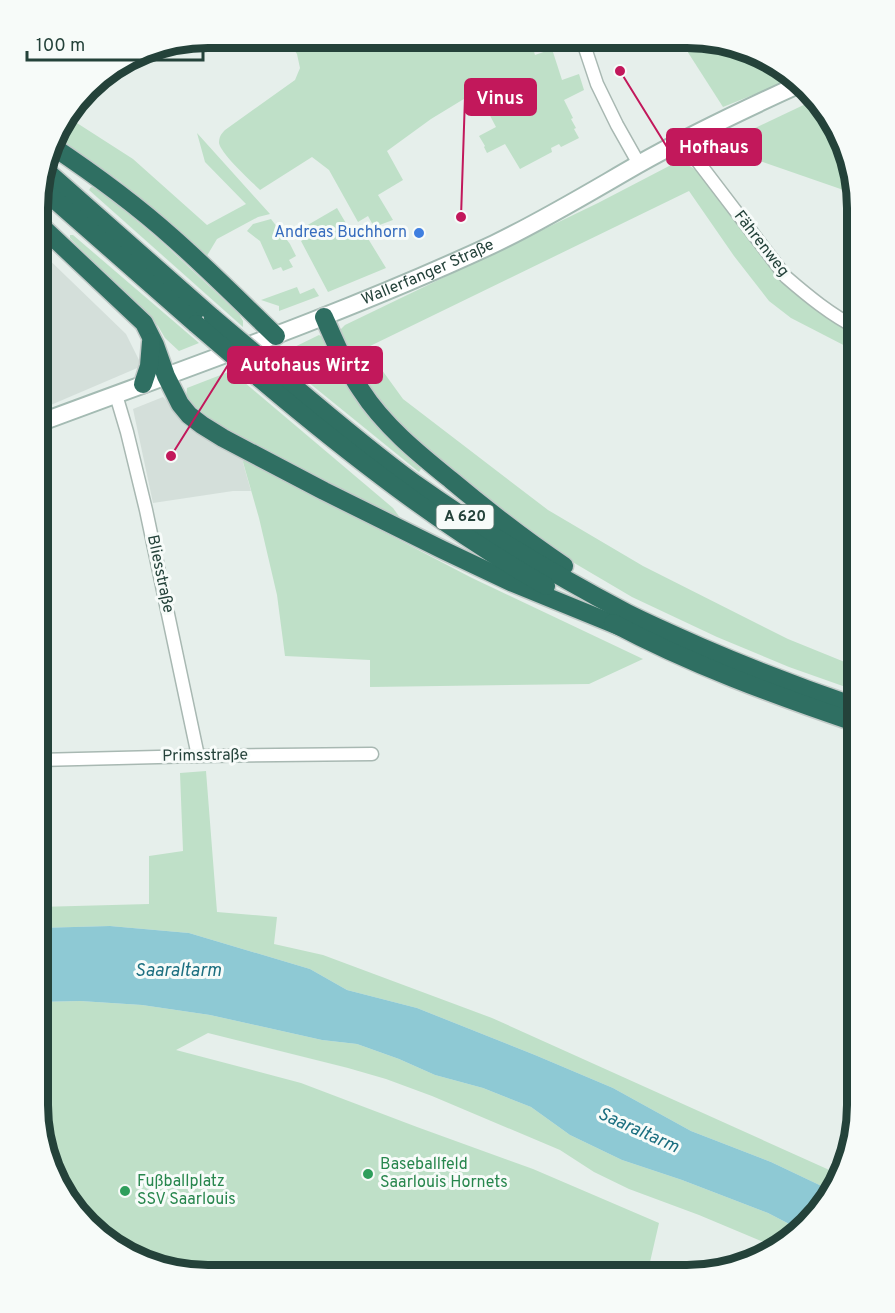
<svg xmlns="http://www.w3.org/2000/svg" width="895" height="1313" font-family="Overpass,sans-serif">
<rect width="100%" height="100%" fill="#e6efeb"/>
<g fill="#d4dfda">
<path d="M39,250L126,334L142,366L39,410Z"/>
<path d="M163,397L174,408L223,447L244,459L243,463L251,491H233L153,503L133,409Z"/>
</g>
<g fill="#bfe0c8">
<path d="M286,38H530L535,55L552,49L562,80L579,74L584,90L564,100L573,118L571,119L576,128L574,129L579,138L561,147L559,144L551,148L552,152L520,169L505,144L487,153L484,147L485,146L479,136L496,127L477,91L431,119L387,151L403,180L378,195L393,220L374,227L368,216L358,222L329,170L312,157L260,190C251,181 221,154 219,143C219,137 221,134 225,130L295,80L300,68L297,54Z"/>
<path d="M681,39H710L791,73L795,78L723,107L689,54Z"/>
<path d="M812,101L844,142L855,194L760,161L739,149L730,140Z"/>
<path d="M66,116L133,159L207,225L246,204L205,162L197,133L270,214L258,217L217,239L205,259L120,181L55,138L60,123Z"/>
<path d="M678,164L688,165L696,170L783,282C806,302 831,318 857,333V352L791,318L769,301L734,256L689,191L366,348L403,399L548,510L643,566L788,639L857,667V691L789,667L717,637L632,597L559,554L484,499L410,437L385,410L365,383L341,335V329L345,325L598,203L671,165Z"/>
<path d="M91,187L96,188L106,195L163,243L239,314L243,321V327L89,190Z"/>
<path d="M337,208L354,237L364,232L386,268L328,292L301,241L312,235L306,226Z"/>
<path d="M271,219L290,244L296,256L289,260L293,267L283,271L281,267L273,270L260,241L247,231L253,224Z"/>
<path d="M70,235H73L199,343L179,351L165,338L158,326L94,263L70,238Z"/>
<path d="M297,287L300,294L314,288L319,296L279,311V306L261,300Z"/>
<path d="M319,335L326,339L423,466L419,472L276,356Z"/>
<path d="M231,371L393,508L401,519L230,433L197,411L186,398L187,388Z"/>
<path d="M244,459L472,578L643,659L589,684L370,687V660L285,656L277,595L259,518L243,462Z"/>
<path d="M206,771L217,912L277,917L274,944L323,955L492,1018L836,1173L830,1190L771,1162L691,1131L613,1088L535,1055L417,1008L347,990L310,969L189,933L110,926L38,928V907L149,904V856L183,851L180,773Z"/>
<path d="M80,1001L142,1005L210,1015L322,1040L357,1044L399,1059L435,1075L483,1088L531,1107L570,1135L622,1160L682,1180L768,1213L797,1228L773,1246L699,1215L629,1189L594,1172L560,1150L432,1096L386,1079L348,1068L208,1033L176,1050L301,1083L417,1127L533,1169L659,1223L647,1275L186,1274L104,1241L51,1171L38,1105V1002Z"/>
<path d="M729,1260L751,1263L688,1275H682L704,1264Z"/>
</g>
<path fill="#8ec9d4" d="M110,926L189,933L310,969L347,990L417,1008L535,1055L613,1088L691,1131L771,1162L830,1190L823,1209L797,1228L768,1213L682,1180L622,1160L570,1135L531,1107L483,1088L435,1075L399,1059L357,1044L322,1040L210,1015L142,1005L80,1001L38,1002V928Z"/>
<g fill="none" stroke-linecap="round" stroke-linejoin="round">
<defs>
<g id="street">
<path d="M582,39L597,84L617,125L639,164"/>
<path d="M683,142L786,277C808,296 831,315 857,328"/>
<path d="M116,395L127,432L146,510L198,756"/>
<path d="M38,760L198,756L372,754"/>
</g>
<g id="secondary">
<path id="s1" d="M39,423C192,366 346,313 494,244C544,220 590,192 637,165C690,135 745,109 800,84"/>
</g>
<g id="highway">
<path d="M52,146C94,174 135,204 173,238C208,269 242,303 276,336"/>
<path d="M44,169L213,318"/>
<path d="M39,186L196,324"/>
<path d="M39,224L144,323L155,345L166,376L180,404L189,415L202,425L223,438L324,491L443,550L513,583L621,627"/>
<path d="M324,317C335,342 346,368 361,390C384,426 419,454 451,480C488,511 524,539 564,566"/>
<path d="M277,372C322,410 366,448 414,483C482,531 553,574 627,613C651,625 676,636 701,647C752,669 804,689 857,707"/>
<path d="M259,378C350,455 443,527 546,586"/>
<path d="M143,384L149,366L151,342"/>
<path d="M613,623C690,664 774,695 857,723"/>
</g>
</defs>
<use href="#street" stroke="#a8b8b2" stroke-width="15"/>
<use href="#secondary" stroke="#a4bbb3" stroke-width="20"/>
<use href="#highway" stroke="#c2cac8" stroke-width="21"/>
<use href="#street" stroke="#fff" stroke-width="12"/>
<use href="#secondary" stroke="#fff" stroke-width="16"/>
<use href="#highway" stroke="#2f6f62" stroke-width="18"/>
<defs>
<g id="highway-bridge">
<path d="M213,318L277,372"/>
<path d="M196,324L259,378"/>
</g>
</defs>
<use href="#highway-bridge" stroke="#c2cac8" stroke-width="21" stroke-linecap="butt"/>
<use href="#highway-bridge" stroke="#2f6f62" stroke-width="18"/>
</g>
<circle fill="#3f7fe0" stroke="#f7fbf9" stroke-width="2" cx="419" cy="233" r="6"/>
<g fill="#2e9e5b" stroke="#f7fbf9" stroke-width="2">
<circle cx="368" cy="1174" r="6"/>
<circle cx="125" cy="1191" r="6"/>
</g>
<g text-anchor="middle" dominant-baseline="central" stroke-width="6" stroke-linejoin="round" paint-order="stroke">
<rect fill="#f7fbf9" stroke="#637a73" stroke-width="1.5" x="436.5" y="505" width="57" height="24" rx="4.5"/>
<g font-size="15" font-weight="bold" fill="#24423a">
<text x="465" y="517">A 620</text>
</g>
<g font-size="16" fill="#366cbe" stroke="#f7fbf9" text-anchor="end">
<text x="407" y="233">Andreas Buchhorn</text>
</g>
<g font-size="16" fill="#24423a" stroke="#f7fbf9">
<text transform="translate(761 244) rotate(52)">Fährenweg</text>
<text stroke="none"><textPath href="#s1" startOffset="417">Wallerfanger Straße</textPath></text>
<text transform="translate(160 574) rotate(78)">Bliesstraße</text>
<text transform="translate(205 756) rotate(-1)">Primsstraße</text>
</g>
<g font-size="16" fill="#27864d" stroke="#f7fbf9" text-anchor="start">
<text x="380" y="1165">Baseballfeld<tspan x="380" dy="18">Saarlouis Hornets</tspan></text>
<text x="137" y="1182">Fußballplatz<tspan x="137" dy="18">SSV Saarlouis</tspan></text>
</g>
<g font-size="18" font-style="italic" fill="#1c6f80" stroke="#f7fbf9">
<text x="178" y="971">Saaraltarm</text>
<text transform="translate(638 1131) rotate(24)">Saaraltarm</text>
</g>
</g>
<path d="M0 0H895V1313H0ZM208 48H687A160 160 0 0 1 847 208V1105A160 160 0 0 1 687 1265H208A160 160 0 0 1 48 1105V208A160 160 0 0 1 208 48Z" fill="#f7fbf9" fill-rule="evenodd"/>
<path fill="none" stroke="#24423a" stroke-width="8" d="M208 48H687A160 160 0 0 1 847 208V1105A160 160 0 0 1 687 1265H208A160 160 0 0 1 48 1105V208A160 160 0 0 1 208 48Z"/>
<path fill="none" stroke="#c2185b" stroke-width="2" d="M461 217L465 97M620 71L667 147M171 456L228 365"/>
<g fill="#c2185b" stroke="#f7fbf9" stroke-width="2">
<circle cx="461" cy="217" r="6"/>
<circle cx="620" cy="71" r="6"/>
<circle cx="171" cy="456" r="6"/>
</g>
<g fill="#c2185b" stroke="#c2185b" stroke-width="2">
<rect x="465" y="79" width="71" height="36" rx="6"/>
<rect x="667" y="129" width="94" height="36" rx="6"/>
<rect x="228" y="347" width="154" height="36" rx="6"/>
</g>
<g font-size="18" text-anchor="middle" font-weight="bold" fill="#fff">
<text x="500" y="104">Vinus</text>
<text x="714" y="153">Hofhaus</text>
<text x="305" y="371">Autohaus Wirtz</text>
</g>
<path d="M27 51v9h176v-9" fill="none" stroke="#24423a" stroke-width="3"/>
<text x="36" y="51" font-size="18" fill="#24423a" stroke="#f7fbf9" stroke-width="4.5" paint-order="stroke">100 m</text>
</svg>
